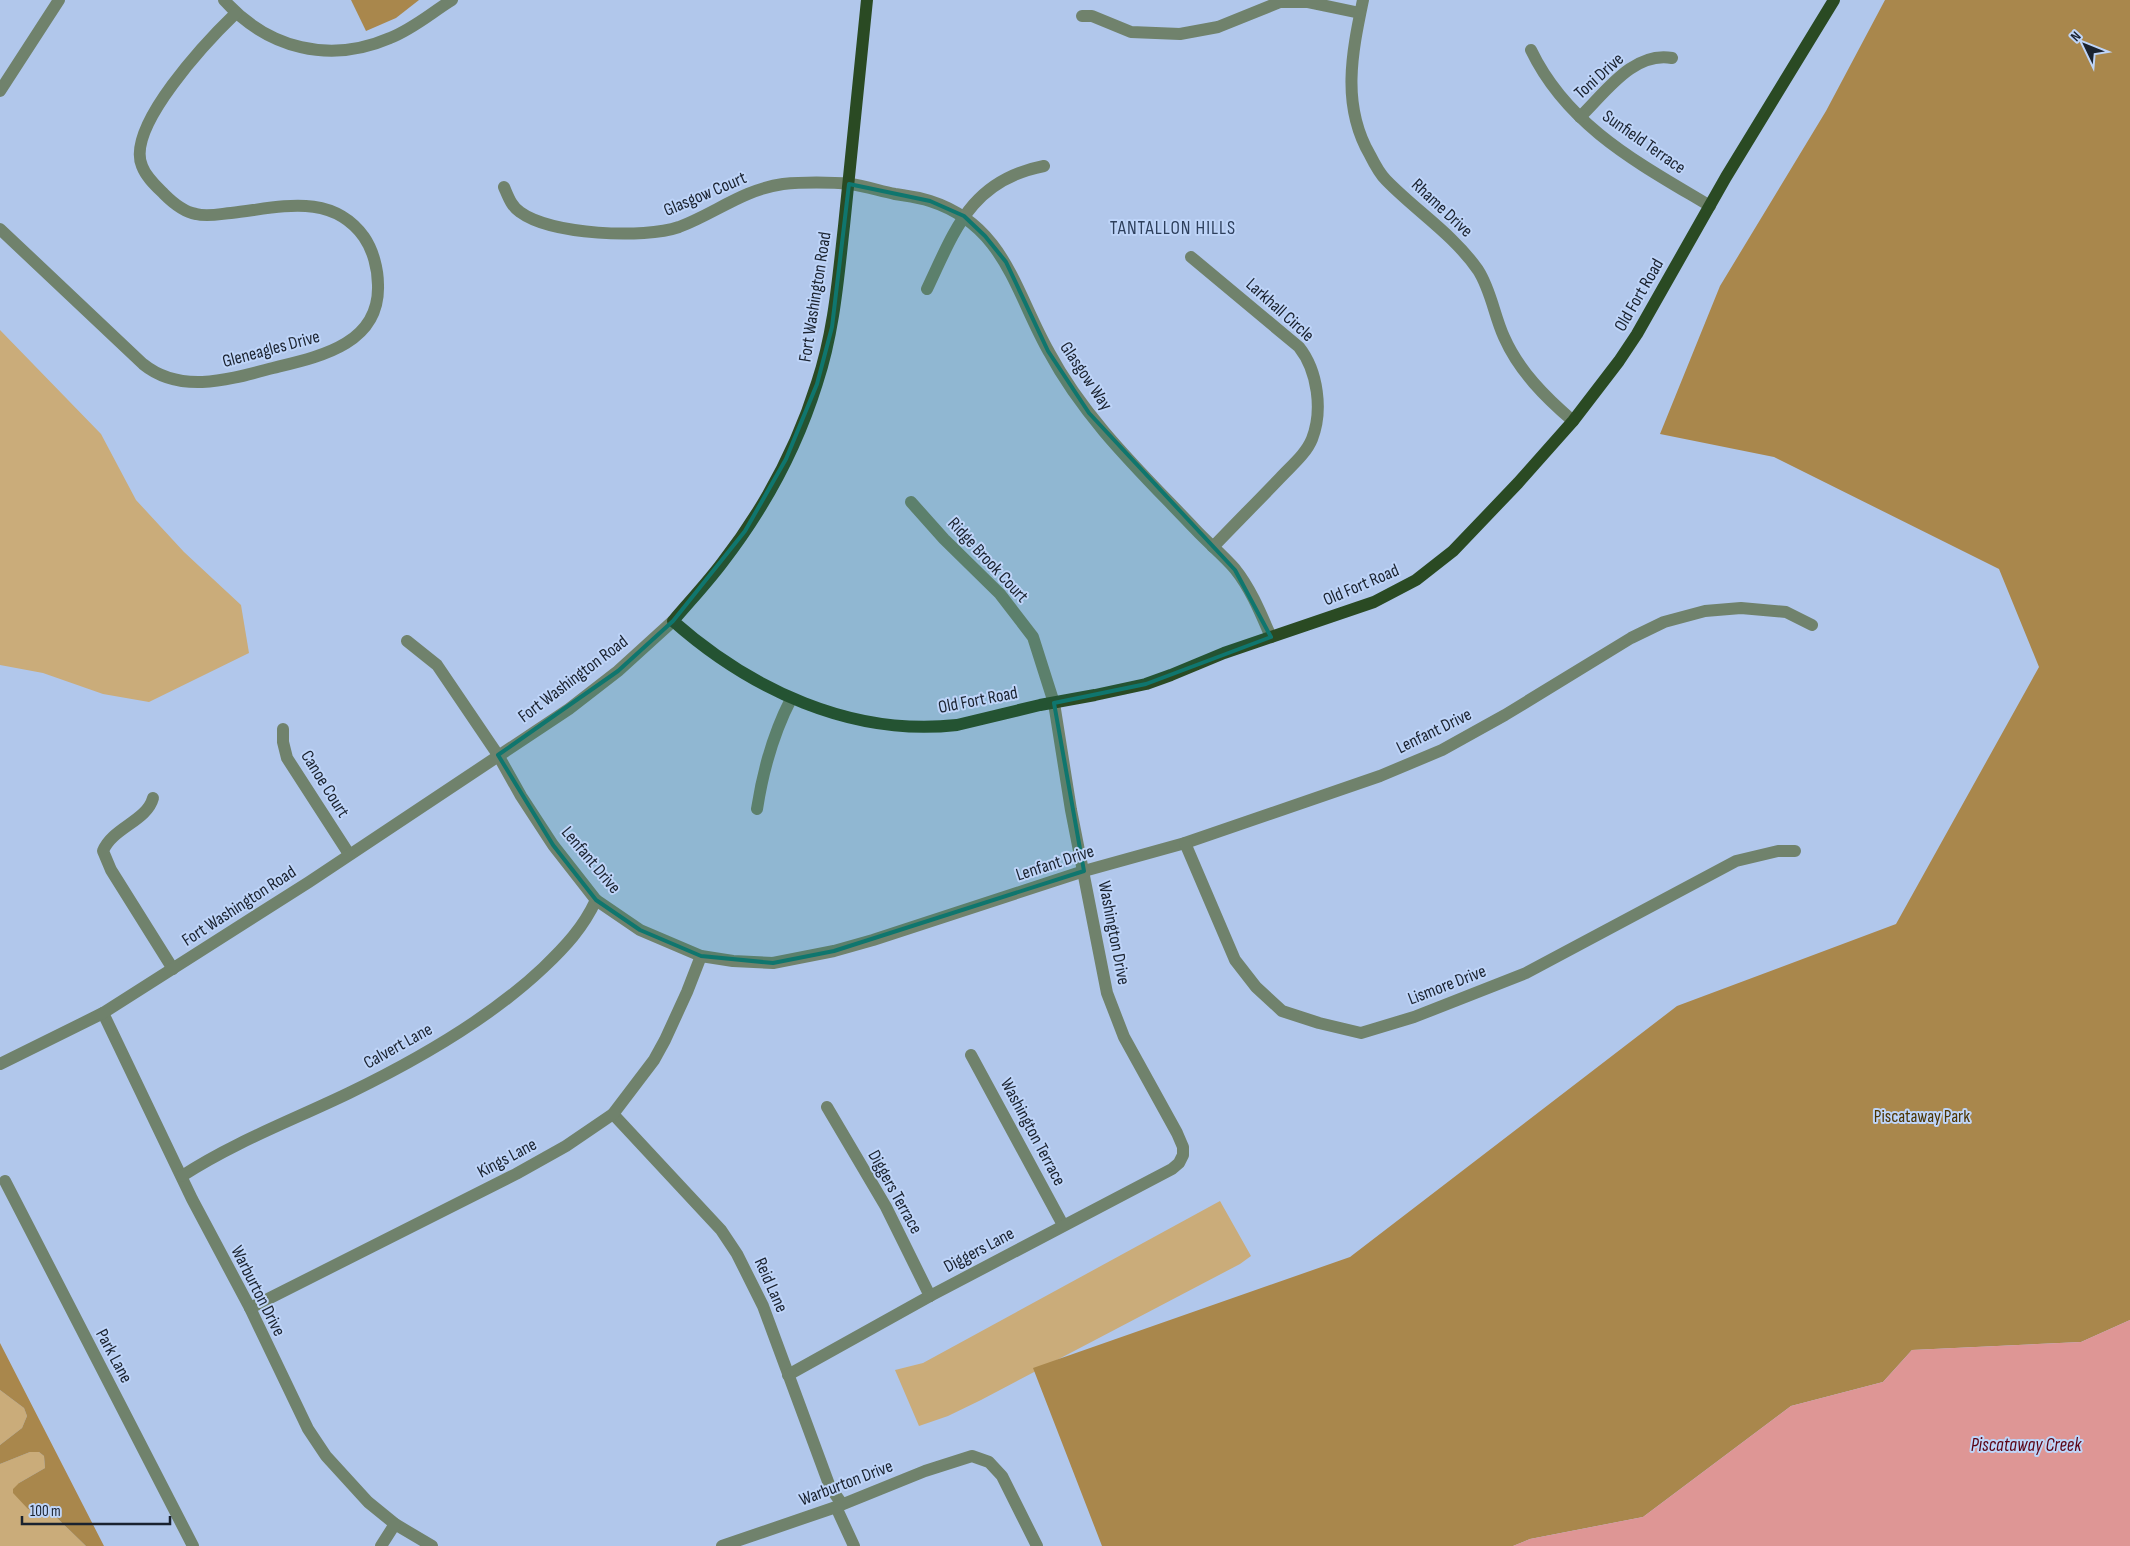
<svg xmlns="http://www.w3.org/2000/svg" width="2130" height="1546" font-family="'Sofia Sans Condensed',sans-serif">
<rect width="100%" height="100%" fill="#b1c7eb"/>
<g fill="#caac7a">
<path d="M0,330L101,434L136,500L184,552L241,605L249,653L149,702L103,694L43,673L0,665Z"/>
<path d="M1220,1201L1251,1256L1240,1264L981,1400L948,1416L919,1426L895,1370L923,1363Z"/>
<path d="M0,1390L24,1408L27,1416L22,1428L0,1445Z"/>
<path d="M30,1452H39L44,1456L45,1468L19,1483L28,1509L56,1517L86,1546H0V1464Z"/>
</g>
<g fill="#a9874c">
<path d="M351,0H419L396,18L366,31Z"/>
<path d="M1885,0H2130V1320L2081,1342L1912,1350L1883,1382L1791,1406L1643,1517L1530,1539L1513,1546H1102L1033,1368L1350,1257L1677,1006L1896,924L2039,667L1999,569L1774,457L1660,434L1720,286L1826,111Z"/>
<path d="M0,1343L104,1546H86L56,1517L28,1509L13,1493V1489L19,1483L45,1468L44,1456L39,1452H30L0,1464V1445L22,1428L27,1416L24,1408L0,1390Z"/>
</g>
<path fill="#de9695" d="M2130,1320V1546H1513L1530,1539L1643,1517L1791,1406L1883,1382L1912,1350L2081,1342Z"/>
<g fill="none" stroke-linecap="round" stroke-linejoin="round">
<g stroke="#70826c" stroke-width="12">
<path d="M224,0C268,49 330,64 390,38C413,29 431,13 452,0"/>
<path d="M1363,0C1352,53 1341,105 1370,155C1374,163 1379,173 1386,180C1416,211 1453,234 1478,270C1491,290 1494,315 1504,337C1519,371 1545,397 1573,421"/>
<path d="M1082,16H1092L1131,32L1180,34L1218,27L1280,2H1307L1360,13"/>
<path d="M1531,50C1568,127 1640,164 1710,206"/>
<path d="M0,91L59,0"/>
<path d="M1580,117C1605,93 1633,51 1672,58"/>
<path d="M504,187C508,196 511,206 520,212C551,235 644,239 679,227C716,213 742,190 783,184C802,182 831,182 850,184C865,186 880,191 895,194C907,196 918,197 930,201C1005,225 1015,292 1049,352C1086,421 1142,473 1195,529C1208,543 1223,555 1235,569C1251,589 1261,614 1271,637"/>
<path d="M0,229L143,364C181,395 231,379 273,368C318,357 380,345 378,285C378,269 373,250 364,237C331,191 278,208 231,213C220,214 207,217 196,214C184,212 172,202 164,194C156,186 146,177 142,166C125,127 209,39 236,13"/>
<path d="M1191,257L1299,347C1318,371 1323,411 1312,439C1306,454 1291,466 1280,478C1258,501 1235,524 1213,547"/>
<path d="M927,289C955,230 971,180 1044,166"/>
<path d="M407,641L437,665L498,755L521,796L553,845L596,900L640,930L701,956L733,961L773,963L834,951L873,940L1084,871L1185,843L1380,776L1442,750L1505,715L1631,638L1664,622L1705,611L1741,608L1786,612L1812,625"/>
<path d="M283,729V742L287,758L349,854"/>
<path d="M153,798C147,821 112,828 103,851L111,870L173,969"/>
<path d="M757,809C763,770 773,734 791,699"/>
<path d="M1185,843L1235,960L1256,987L1282,1011L1319,1023L1361,1033L1414,1017L1526,973L1736,861L1778,851H1795"/>
<path d="M103,1013L192,1199L250,1308L308,1429L326,1456L368,1502L395,1524L432,1546"/>
<path d="M971,1055L1063,1225"/>
<path d="M0,1064L103,1013L309,882L569,709L618,671L673,621"/>
<path d="M827,1107L886,1207L930,1296"/>
<path d="M613,1114L721,1230L737,1254L763,1306L830,1487L842,1504"/>
<path d="M182,1176C234,1142 293,1120 349,1093C415,1061 489,1019 543,968C565,947 583,928 596,900"/>
<path d="M5,1181L193,1546"/>
<path d="M250,1308L516,1174L566,1146L613,1114L654,1060L665,1040L687,992L701,956"/>
<path d="M788,1375L930,1296L1172,1169L1179,1163L1183,1155V1147L1177,1133L1124,1037L1107,993L1071,810L1054,703L1033,637L1000,594L944,539L911,502"/>
<path d="M836,1507L854,1546"/>
<path d="M381,1546L395,1524"/>
<path d="M722,1546L836,1507L925,1471L972,1456L989,1462L1002,1476L1037,1546"/>
</g>
<path stroke="#2a4a23" stroke-width="12" d="M867,0C859,75 852,151 844,226C838,279 834,332 817,383C797,447 763,510 722,563C707,583 689,602 673,621C750,689 851,737 957,725L1040,705L1095,695L1146,684L1171,675L1224,653L1374,602L1416,580L1453,551L1518,483L1573,421L1619,361L1637,334L1726,177L1834,0"/>
</g>
<path fill="#0f766e" fill-opacity="0.2" stroke="#0f766e" stroke-width="4" stroke-linejoin="round" d="M849,184L930,201L964,216L985,236L1006,262L1048,351L1089,413L1235,570L1271,637L1146,684L1054,703L1084,871L834,951L773,963L701,956L640,930L596,900L553,845L498,755L618,671L673,621L745,531L786,459L817,384L832,327Z"/>
<g text-anchor="middle" dominant-baseline="central" stroke-width="4" stroke-linejoin="round" paint-order="stroke">
<g font-size="18" fill="#1a222f" stroke="#bed4f8">
<text transform="translate(1599 76) rotate(-42)">Toni Drive</text>
<text transform="translate(1644 142) rotate(35)">Sunfield Terrace</text>
<text transform="translate(705 194) rotate(-23)">Glasgow Court</text>
<text transform="translate(1442 208) rotate(43)">Rhame Drive</text>
<text transform="translate(1639 295) rotate(-60)">Old Fort Road</text>
<text transform="translate(815 297) rotate(-81)">Fort Washington Road</text>
<text transform="translate(1280 310) rotate(42)">Larkhall Circle</text>
<text transform="translate(271 349) rotate(-15)">Gleneagles Drive</text>
<text transform="translate(1086 376) rotate(56)">Glasgow Way</text>
<text transform="translate(988 560) rotate(47)">Ridge Brook Court</text>
<text transform="translate(1361 585) rotate(-23)">Old Fort Road</text>
<text transform="translate(573 679) rotate(-37)">Fort Washington Road</text>
<text transform="translate(978 700) rotate(-11)">Old Fort Road</text>
<text transform="translate(1434 731) rotate(-26)">Lenfant Drive</text>
<text transform="translate(325 784) rotate(58)">Canoe Court</text>
<text transform="translate(591 860) rotate(50)">Lenfant Drive</text>
<text transform="translate(1055 863) rotate(-18)">Lenfant Drive</text>
<text transform="translate(239 906) rotate(-33)">Fort Washington Road</text>
<text transform="translate(1114 933) rotate(79)">Washington Drive</text>
<text transform="translate(1447 985) rotate(-21)">Lismore Drive</text>
<text transform="translate(398 1046) rotate(-29)">Calvert Lane</text>
<text transform="translate(1033 1132) rotate(62)">Washington Terrace</text>
<text transform="translate(507 1158) rotate(-28)">Kings Lane</text>
<text transform="translate(895 1192) rotate(61)">Diggers Terrace</text>
<text transform="translate(979 1250) rotate(-28)">Diggers Lane</text>
<text transform="translate(771 1285) rotate(66)">Reid Lane</text>
<text transform="translate(258 1291) rotate(63)">Warburton Drive</text>
<text transform="translate(114 1356) rotate(62)">Park Lane</text>
<text transform="translate(846 1483) rotate(-21)">Warburton Drive</text>
</g>
<g font-size="18" fill="#4c3401" stroke="#bed4f8">
<text x="1922" y="1116">Piscataway Park</text>
</g>
<g font-size="19" letter-spacing="1" fill="#2d3f5c" stroke="#bed4f8">
<text x="1173" y="228">TANTALLON HILLS</text>
</g>
<g font-size="19" font-style="italic" fill="#5a0212" stroke="#bed4f8">
<text x="2026" y="1445">Piscataway Creek</text>
</g>
</g>
<g transform="translate(2085 45) rotate(313)" stroke="#bed4f8" stroke-width="4" paint-order="stroke">
<path d="M0-4L9 19L0 12L-9 19Z" fill="#1a222f"/>
<text y="-8" font-size="14" font-weight="bold" text-anchor="middle" fill="#1a222f">N</text>
</g>
<path d="M22 1516v8h148v-8" fill="none" stroke="#1a222f" stroke-width="2.5"/>
<text x="30" y="1516" font-size="15" fill="#1a222f" stroke="#bed4f8" stroke-width="4" paint-order="stroke">100 m</text>
</svg>
